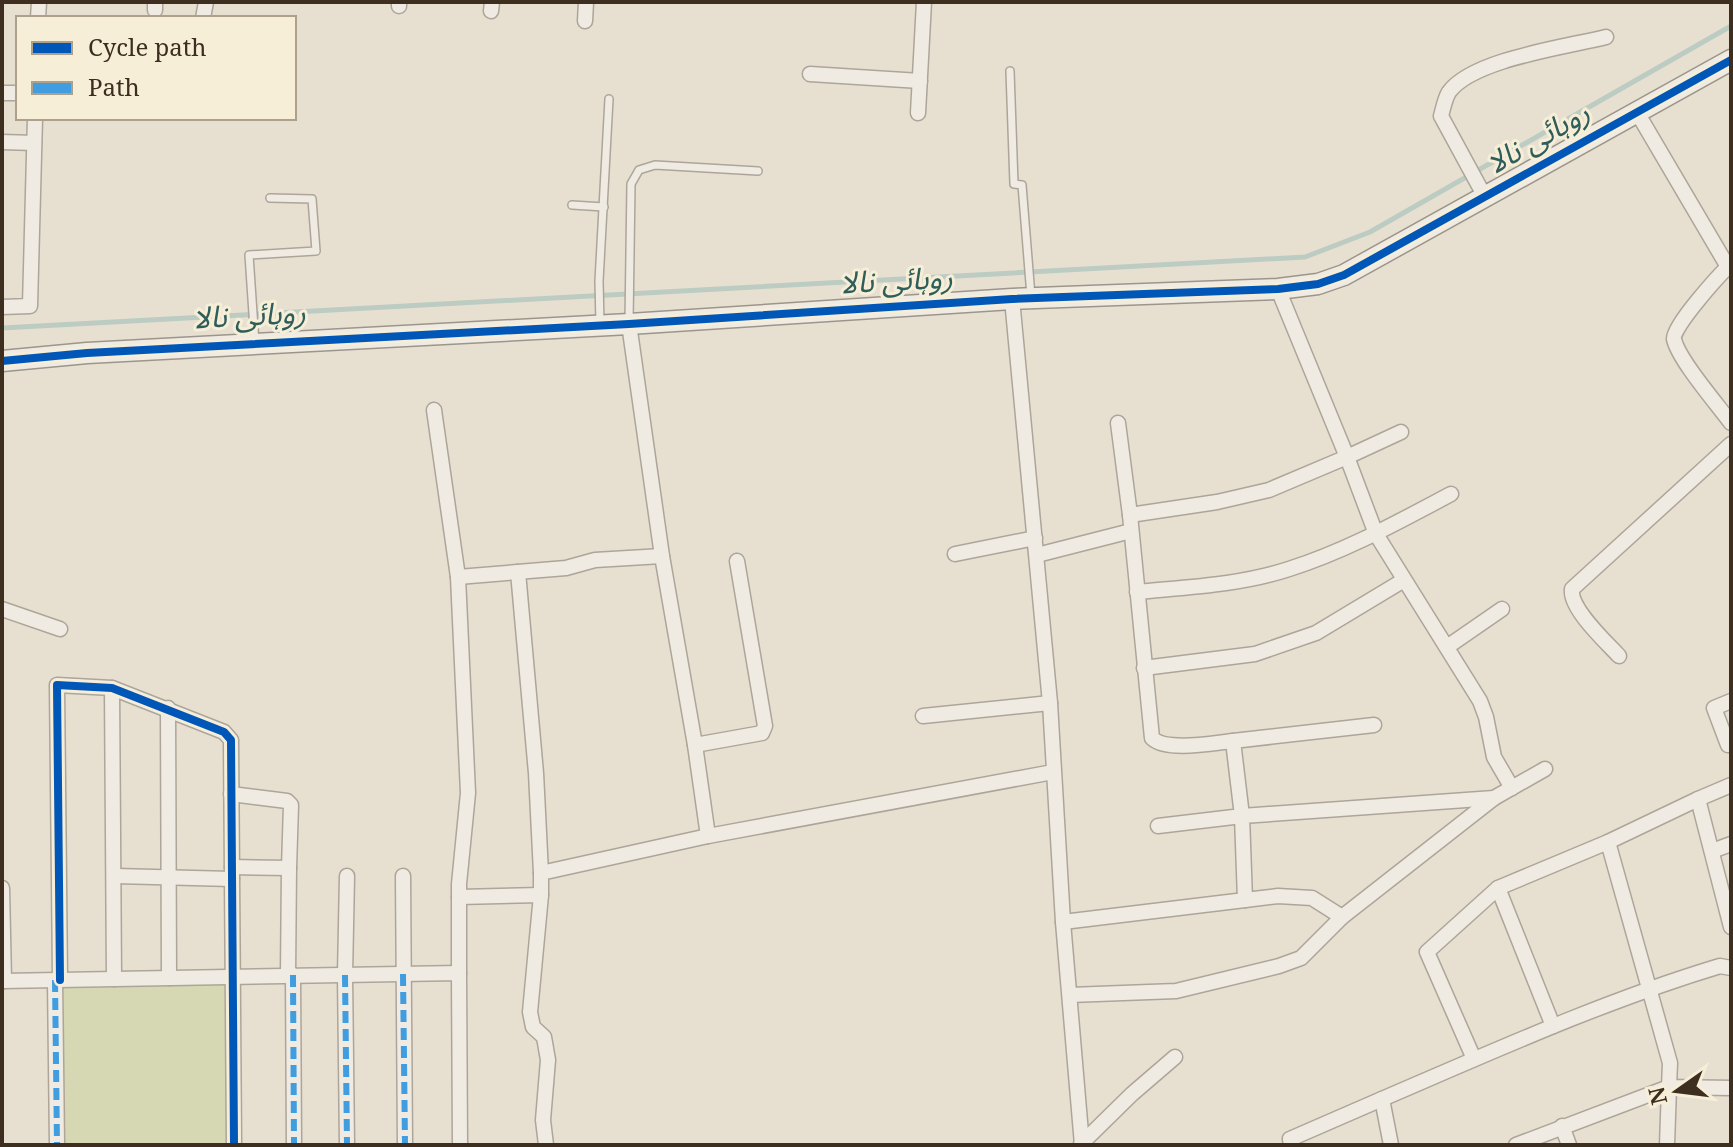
<svg xmlns="http://www.w3.org/2000/svg" width="1733" height="1147" font-family="'Noto Serif','Noto Sans Arabic',serif">
<rect width="100%" height="100%" fill="#e7e0d1"/>
<path fill="#d6d7b3" d="M232,976L234,1145H57L55,980Z"/>
<g fill="none" stroke-linecap="round" stroke-linejoin="round">
<path stroke="#bcccc2" stroke-width="5" d="M2,328L1305,257L1370,232L1731,26"/>
<defs>
<g id="lane">
<path d="M1010,71L1014,184L1022,185L1031,296"/>
<path d="M572,205L604,207"/>
<path d="M629,322L631,184L639,170L655,165L758,171"/>
<path d="M600,324L599,281L609,99"/>
<path d="M255,343L249,255L316,251L312,199L270,198"/>
</g>
<g id="street">
<path d="M399,6V2"/>
<path d="M155,10V2"/>
<path d="M491,11L492,2"/>
<path d="M38,18L39,2"/>
<path d="M203,18L206,2"/>
<path d="M585,21L586,2"/>
<path d="M810,74L920,81"/>
<path d="M2,93H18"/>
<path d="M918,113L924,2"/>
<path d="M1638,114L1728,267"/>
<path d="M2,142L34,143"/>
<path d="M1485,197L1441,116C1443,109 1445,98 1449,92C1473,59 1567,47 1606,37"/>
<path d="M1731,264C1720,274 1672,327 1674,339C1678,359 1717,404 1731,423"/>
<path d="M1012,299L1050,703L1063,922L1082,1145"/>
<path d="M2,307L30,306L35,118"/>
<path d="M629,324L662,556L695,745L708,836"/>
<path d="M434,410L458,577L468,793L459,884V973"/>
<path d="M1118,423L1130,515L1152,738C1166,752 1213,743 1233,741"/>
<path d="M1401,432L1347,457L1376,534L1480,701L1486,717L1494,757L1512,788"/>
<path d="M1130,515L1217,502L1269,490L1347,457L1278,289"/>
<path d="M955,554L1035,538"/>
<path d="M1037,555L1131,531"/>
<path d="M518,572L536,773L541,873"/>
<path d="M458,577L566,568L595,560L662,556"/>
<path d="M1137,592C1188,587 1240,585 1289,569C1346,551 1398,522 1451,494"/>
<path d="M2,609L60,629"/>
<path d="M1447,647L1502,609"/>
<path d="M1619,656C1606,642 1569,608 1572,589L1731,444"/>
<path d="M1144,668L1255,654L1316,633L1404,580"/>
<path d="M112,688L114,979"/>
<path d="M168,708L169,978"/>
<path d="M923,716L1050,703"/>
<path d="M695,745L762,733L765,726L737,561"/>
<path d="M1728,745L1714,708L1731,701"/>
<path d="M1731,785L1698,799L1731,927"/>
<path d="M231,794L287,801L291,805L289,868L232,867"/>
<path d="M1698,799L1608,842L1670,1063L1669,1087L1731,1088"/>
<path d="M1158,826L1242,816L1233,741L1374,725"/>
<path d="M1712,851L1731,844"/>
<path d="M115,876L232,879"/>
<path d="M347,876L345,975L347,1145"/>
<path d="M403,876L405,1145"/>
<path d="M2,888L4,981"/>
<path d="M1498,888L1608,842"/>
<path d="M541,895V873L708,836L1053,772"/>
<path d="M459,897L541,895L530,1012L533,1027L544,1037L548,1060L543,1120L546,1145"/>
<path d="M1245,900L1278,896L1312,898L1342,917"/>
<path d="M1063,922L1245,900L1242,816L1494,798L1545,769"/>
<path d="M288,975L289,868"/>
<path d="M293,975L294,1145"/>
<path d="M55,980L57,1145"/>
<path d="M60,980L57,685L112,688L224,732L231,740L234,1145"/>
<path d="M2,981L459,973L460,1145"/>
<path d="M1070,995L1176,991L1279,966L1301,958L1342,917L1494,798"/>
<path d="M1474,1059L1427,952L1498,888L1553,1026"/>
<path d="M1562,1126L1569,1145"/>
<path d="M1081,1144L1132,1094L1175,1057"/>
<path d="M1291,1145L1290,1139L1382,1099"/>
<path d="M1391,1145L1382,1099C1494,1051 1604,1001 1720,966L1731,968"/>
<path d="M1516,1145L1669,1087L1667,1145"/>
</g>
<path id="secondary" d="M2,361L87,353L629,324L1012,299L1278,289L1318,284L1344,275L1731,60"/>
</defs>
<use href="#lane" stroke="#ada599" stroke-width="10"/>
<use href="#street" stroke="#ada599" stroke-width="17"/>
<use href="#secondary" stroke="#9c958a" stroke-width="23"/>
<use href="#lane" stroke="#efebe3" stroke-width="7"/>
<use href="#street" stroke="#efebe3" stroke-width="14"/>
<use href="#secondary" stroke="#efebe3" stroke-width="20"/>
<g stroke="#3f9de0" stroke-width="6" stroke-dasharray="12 6" stroke-linecap="butt">
<path d="M403,974L405,1145"/>
<path d="M293,975L294,1145"/>
<path d="M345,975L347,1145"/>
<path d="M55,980L57,1145"/>
</g>
<defs>
<g id="cycleway">
<path d="M2,361L87,353L629,324L1012,299L1278,289L1318,284L1344,275L1731,60"/>
<path d="M60,980L57,685L112,688L224,732L231,740L234,1145"/>
</g>
</defs>
<use href="#cycleway" stroke="#f7eed8" stroke-width="13"/>
<use href="#cycleway" stroke="#0057b8" stroke-width="8"/>
</g>
<g text-anchor="middle" dominant-baseline="central" stroke-width="6" stroke-linejoin="round" paint-order="stroke">
<g font-size="30" font-style="italic" fill="#2f5d5a" stroke="#f7eed8">
<text transform="translate(1537 137) rotate(-30)">روہائی نالا</text>
<text transform="translate(896 279) rotate(-3)">روہائی نالا</text>
<text transform="translate(249 314) rotate(-3)">روہائی نالا</text>
</g>
</g>
<rect width="1733" height="1147" fill="none" stroke="#3d2e20" stroke-width="8"/>
<rect x="16" y="16" width="280" height="104" fill="#f7eed8" stroke="#ada18e" stroke-width="2"/>
<rect x="32" y="42" width="40" height="12" fill="#0057b8" stroke="#ada18e" stroke-width="2"/>
<text x="88" y="56" font-size="24" fill="#3d2e20">Cycle path</text>
<rect x="32" y="82" width="40" height="12" fill="#3f9de0" stroke="#ada18e" stroke-width="2"/>
<text x="88" y="96" font-size="24" fill="#3d2e20">Path</text>
<g transform="translate(1677 1091) rotate(256)" stroke="#f7eed8" stroke-width="6" paint-order="stroke">
<path d="M0-6L14 30L0 20L-14 30Z" fill="#3d2e20"/>
<text y="-12" font-size="22" font-weight="bold" text-anchor="middle" fill="#3d2e20">N</text>
</g>
</svg>
